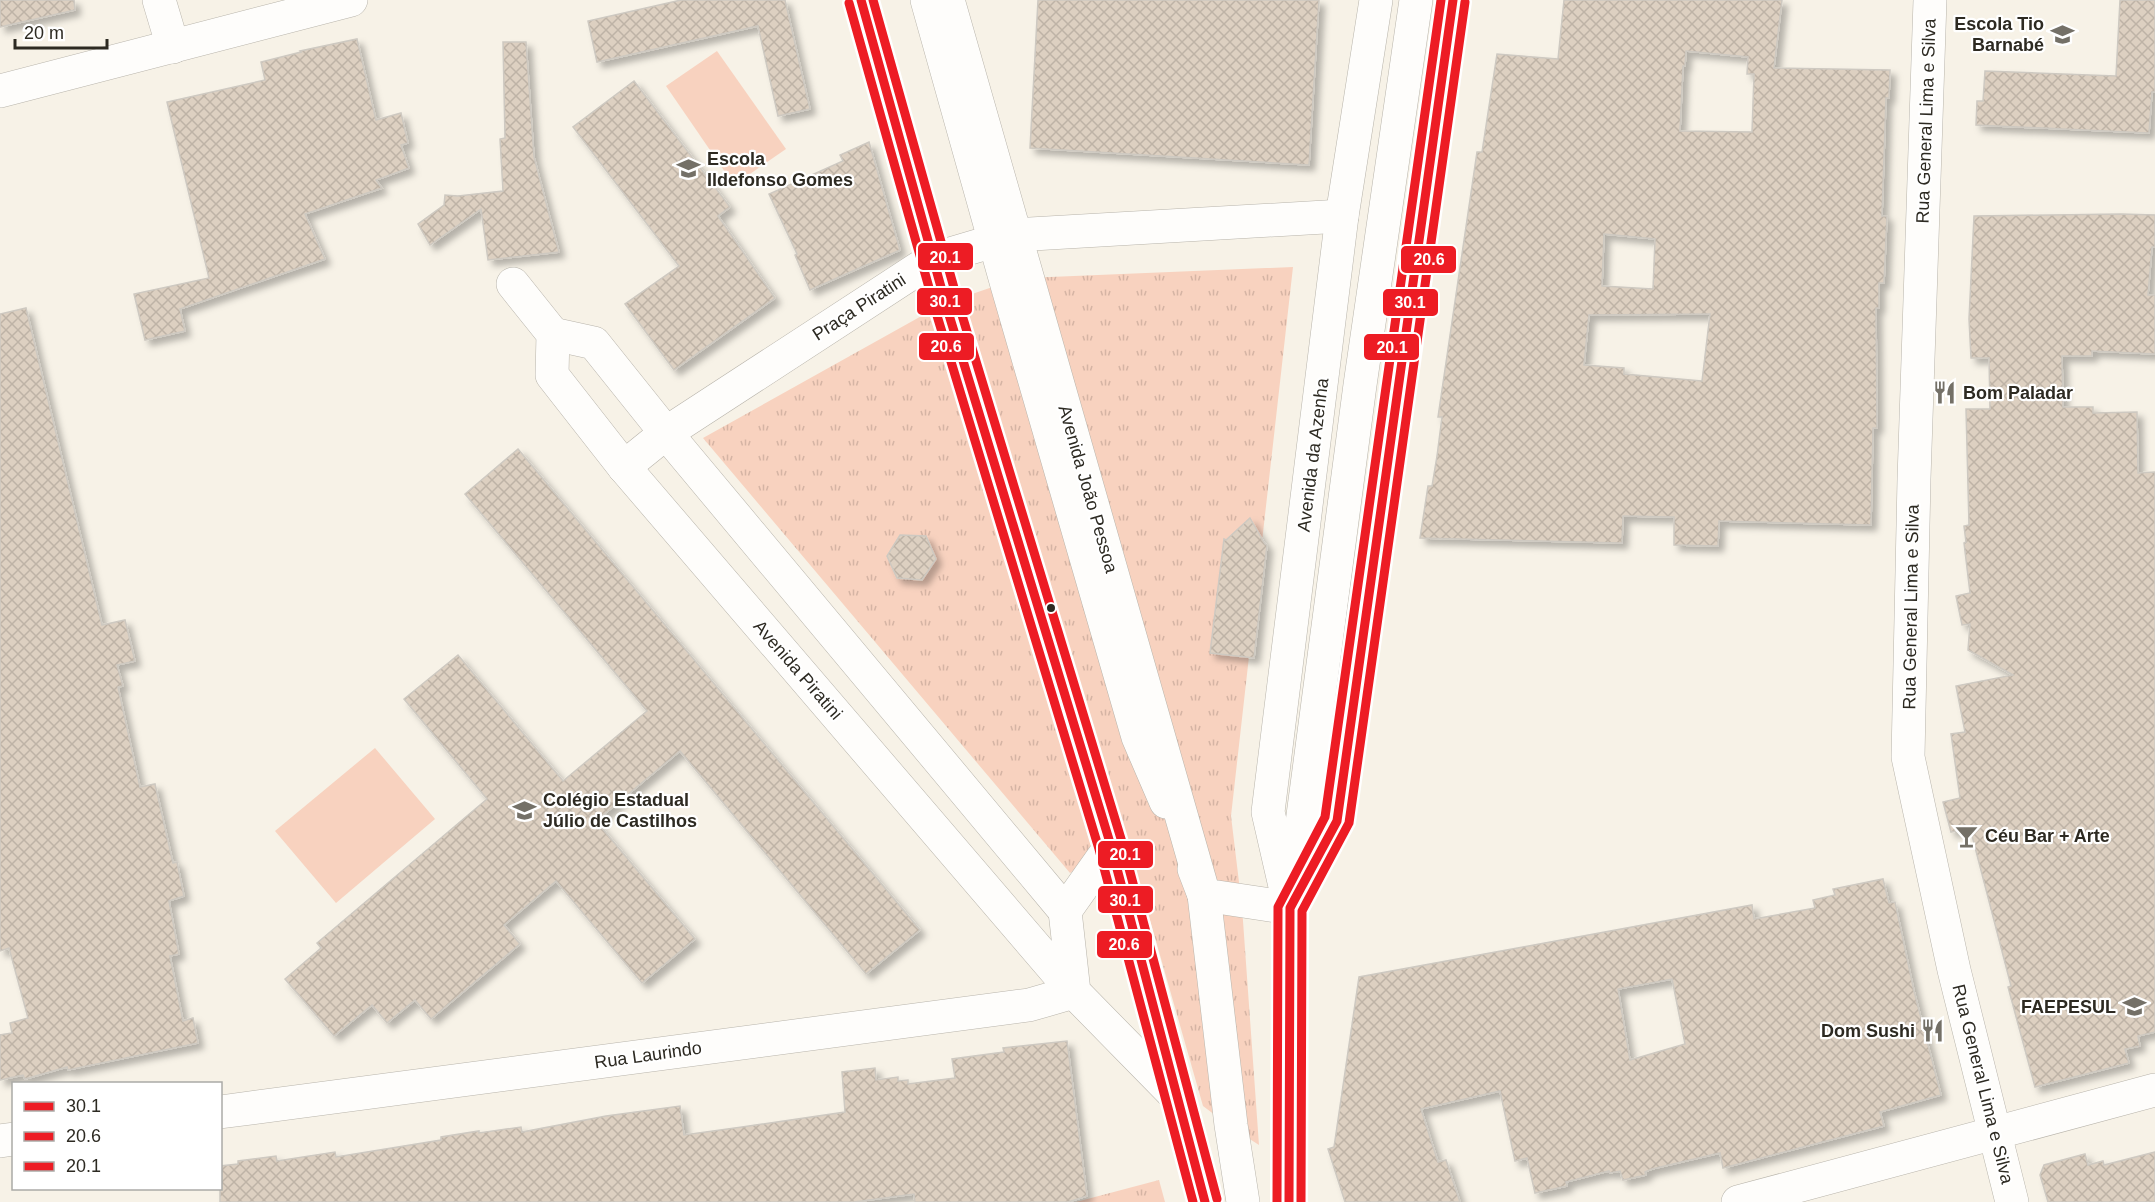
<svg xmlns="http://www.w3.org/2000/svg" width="2155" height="1202" font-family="Helvetica,sans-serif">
<defs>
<pattern id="grass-tufts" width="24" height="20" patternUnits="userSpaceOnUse" patternTransform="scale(1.5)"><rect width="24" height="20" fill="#f8d2bf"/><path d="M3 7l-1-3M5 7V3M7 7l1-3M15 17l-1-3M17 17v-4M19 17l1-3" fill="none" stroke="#d5b4a4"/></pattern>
<pattern id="building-cross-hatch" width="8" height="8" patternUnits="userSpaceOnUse" patternTransform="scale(1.5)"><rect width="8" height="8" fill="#ddd0c1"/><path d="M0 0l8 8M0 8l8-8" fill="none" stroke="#beb3a6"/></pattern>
<filter id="shadow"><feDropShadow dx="5.5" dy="5.5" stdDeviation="3" flood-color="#0004"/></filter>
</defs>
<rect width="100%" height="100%" fill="#f7f2e7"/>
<g fill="url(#grass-tufts)">
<path d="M1293,267L1231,816L1242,907L1259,1145L1231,1127L1203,1106L1126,836L1111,843L1070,873L703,438L943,304L1007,282L1026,278Z"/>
<path d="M1159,1180L1165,1202H1076Z"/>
</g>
<g fill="#f8d2bf">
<path d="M717,51L786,149L734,185L666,86Z"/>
<path d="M375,748L435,819L336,903L275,831Z"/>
</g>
<g fill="url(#building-cross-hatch)" stroke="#cec9c1" stroke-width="1.5" fill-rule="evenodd" filter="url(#shadow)">
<path d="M0,0H74L75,10L0,27Z"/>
<path d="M681,0H785L810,109L778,116L758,26L597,62L588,21Z"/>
<path d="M1038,0H1319L1309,165L1030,148Z"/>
<path d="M1564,0H1782L1774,68L1890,70L1889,98H1886L1882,216H1887L1884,283H1879V308H1876L1877,428H1873L1871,525L1719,521L1718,546L1674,545V517L1623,516L1622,543L1420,538L1428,486H1432L1437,456L1442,417H1438L1477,152H1482L1497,54L1558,59ZM1686,51L1748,57L1747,74H1754L1752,132L1680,131L1683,66H1685ZM1604,234L1655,239L1653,289L1602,286ZM1710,314L1702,381L1624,374V368L1584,365L1589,315Z"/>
<path d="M2120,0H2155V92H2152L2149,133L1976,125L1977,101H1983L1985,71L2116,76Z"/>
<path d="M357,39L376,120L401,113L408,143L401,145L409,168L376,180L382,188L305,214L325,259L180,309L185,331L145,340L134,294L209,278L167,102L265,80L261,62L301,52L300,51Z"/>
<path d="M503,42H526L534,157L559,252L488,260L481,209L430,245L418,224L444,205L445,195L458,196L503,191L500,139L505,138Z"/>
<path d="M634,81L730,207L718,216L775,298L674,370L625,304L679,266L573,127Z"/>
<path d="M869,142L900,250L810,290L795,255L797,254L769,194L843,161L840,155Z"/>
<path d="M2121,214L2155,215V247H2152L2148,295H2155V354L2092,351V356H2062L2063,407H2093V413L2137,412L2138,473L2155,472V1032L2138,1036L2140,1046L2125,1049L2129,1063L2035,1087L2008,987L2011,986L1970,828L1951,832L1943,802L1960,798L1951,734L1965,732L1956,686L2013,675L1968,650L1970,624L1962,625L1956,596L1970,593L1964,543L1966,542L1964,526L1969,525L1966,409H1990L1989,358H1971L1969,319L1974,216Z"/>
<path d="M26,308L102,625L125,620L135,661L117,665L123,686L118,687L140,787L155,784L173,863L177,862L184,896L169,901L179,954L170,956L183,1021L193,1018L198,1043L68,1070L67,1067L25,1079L23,1075L0,1080V1035L12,1033L10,1023L28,1018L9,948L0,951V314Z"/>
<path d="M518,449L920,930L866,974L680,751L596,821L695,939L642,983L556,881L504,925L520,944L431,1019L415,1000L387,1023L372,1005L334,1036L285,979L321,948L317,943L487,799L404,699L458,655L563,781L647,711L465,494Z"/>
<path d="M1250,518L1265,544L1267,545L1254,658L1210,653L1224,539L1226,540Z"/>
<path d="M900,535L926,536L936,559L922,580L897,578L887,556Z"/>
<path d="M1883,879L1889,903L1895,902L1914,991L1941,1095L1880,1112L1884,1126L1723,1168L1720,1153L1652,1169L1645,1172L1646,1175L1623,1180L1620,1171L1610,1173L1609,1171L1566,1182L1567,1186L1535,1193L1527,1158L1515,1161L1500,1091L1421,1109L1438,1162L1446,1160L1460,1202H1345L1328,1149L1334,1147L1359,977L1752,905L1754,919L1815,908L1813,900L1835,895L1833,889ZM1672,979L1685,1044L1630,1060L1618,989Z"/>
<path d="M1067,1041L1087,1196L1068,1202H915L914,1194L854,1202H220V1166L238,1164V1161L276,1156L277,1161L335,1152L336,1157L441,1140V1137L479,1131V1133L521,1127L522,1132L606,1116L680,1106L684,1135L742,1127L845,1112L842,1072L875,1068L876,1080L898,1077V1081L908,1080V1084L955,1078L952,1059L1004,1052L1003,1048Z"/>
<path d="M2155,1152V1202H2048L2040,1175L2044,1165L2085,1154L2088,1165L2103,1161L2104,1165Z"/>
</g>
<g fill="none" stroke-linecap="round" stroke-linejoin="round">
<defs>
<g id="minor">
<path d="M159,0L173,47"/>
<path d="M927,0L1007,285L1138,737L1166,802"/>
<path d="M1930,0L1914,479L1908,757L1954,970L2012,1202"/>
<path d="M0,91L351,0"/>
<path d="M553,334L594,343L666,433L1065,911"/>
<path d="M624,467L666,433L933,259L1014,235L1342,216"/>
<path d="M1111,846L1065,911L1074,992L1176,1096"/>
<path d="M1194,869L1204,895L1231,1125L1243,1202"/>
<path d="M1291,906L1360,385L1416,0"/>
<path d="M220,1112L1029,1005L1074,992L624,467L552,375L553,334L513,284"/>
<path d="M0,1141L14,1139"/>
<path d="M1738,1202L2155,1090"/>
</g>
<g id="major">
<path d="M861,0L946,305L1111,846L1205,1202"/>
<path d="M948,0L1204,895L1290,908"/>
<path d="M1290,908L1337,821L1453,0"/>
<path d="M1289,1202L1290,908L1268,812L1342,216L1376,0"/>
</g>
</defs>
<use href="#minor" stroke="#b8b4ab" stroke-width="34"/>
<use href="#major" stroke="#b8b4ab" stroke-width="34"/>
<use href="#minor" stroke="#fefdfb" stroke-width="33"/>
<use href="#major" stroke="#fefdfb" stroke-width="33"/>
<defs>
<g id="bus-1">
<path d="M861,0L946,305L1111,846L1205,1202"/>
<path d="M1289,1202L1290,908L1337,821L1453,0"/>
</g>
<g id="bus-2">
<path d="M849,3L935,309L1099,849L1193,1202"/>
<path d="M1301,1202L1302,911L1349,823L1465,2"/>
</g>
<g id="bus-3">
<path d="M873,0L958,302L1122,842L1217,1199"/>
<path d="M1277,1202L1278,907L1325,817L1441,0"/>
</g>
</defs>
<use href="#bus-1" stroke="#fff" stroke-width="14"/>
<use href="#bus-2" stroke="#fff" stroke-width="14"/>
<use href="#bus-3" stroke="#fff" stroke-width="14"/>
<use href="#bus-1" stroke="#ed1c24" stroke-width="9"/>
<use href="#bus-2" stroke="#ed1c24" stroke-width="9"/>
<use href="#bus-3" stroke="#ed1c24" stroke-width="9"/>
</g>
<defs>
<symbol id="school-bare" viewBox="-9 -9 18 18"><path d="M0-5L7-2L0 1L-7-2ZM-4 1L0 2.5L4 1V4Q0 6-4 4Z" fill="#747067" stroke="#fff" stroke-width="2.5" paint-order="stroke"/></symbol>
<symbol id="restaurant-bare" viewBox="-9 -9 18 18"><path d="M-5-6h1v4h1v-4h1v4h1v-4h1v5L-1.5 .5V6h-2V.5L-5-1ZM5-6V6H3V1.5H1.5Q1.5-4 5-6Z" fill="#747067" stroke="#fff" stroke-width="2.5" paint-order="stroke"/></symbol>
<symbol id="bar-bare" viewBox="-9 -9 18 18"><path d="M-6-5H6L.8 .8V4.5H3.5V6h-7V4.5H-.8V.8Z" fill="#747067" stroke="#fff" stroke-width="2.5" paint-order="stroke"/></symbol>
<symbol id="university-bare" viewBox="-9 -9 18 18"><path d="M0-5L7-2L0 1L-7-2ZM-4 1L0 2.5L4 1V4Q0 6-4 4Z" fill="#747067" stroke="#fff" stroke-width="2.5" paint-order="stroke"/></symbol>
</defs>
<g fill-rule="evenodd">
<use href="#school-bare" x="2046" y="18" width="33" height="33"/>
<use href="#school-bare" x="672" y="152" width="33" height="33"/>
<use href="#restaurant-bare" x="1928" y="376" width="33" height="33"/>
<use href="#school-bare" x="508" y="794" width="33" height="33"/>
<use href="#bar-bare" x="1950" y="820" width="33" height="33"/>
<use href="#university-bare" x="2118" y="990" width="33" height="33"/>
<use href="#restaurant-bare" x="1916" y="1014" width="33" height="33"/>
</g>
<circle fill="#2d2a22" stroke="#fff" stroke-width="2" cx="1051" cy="608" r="5"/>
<g text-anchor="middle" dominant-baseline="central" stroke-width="4.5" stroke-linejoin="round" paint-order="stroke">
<g font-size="18" font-weight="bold" fill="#2d2a22" stroke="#fff" text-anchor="start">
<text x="2044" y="24" text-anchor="end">Escola Tio<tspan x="2044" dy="21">Barnabé</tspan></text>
<text x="707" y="159">Escola<tspan x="707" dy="21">Ildefonso Gomes</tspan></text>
<text x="1963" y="393">Bom Paladar</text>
<text x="543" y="800">Colégio Estadual<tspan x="543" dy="21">Júlio de Castilhos</tspan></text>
<text x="1985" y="836">Céu Bar + Arte</text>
<text x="2116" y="1007" text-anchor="end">FAEPESUL</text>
<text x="1915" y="1031" text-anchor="end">Dom Sushi</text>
</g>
<g font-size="18" fill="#2d2a22" stroke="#fff">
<text transform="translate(1926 121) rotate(-88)">Rua General Lima e Silva</text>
<text transform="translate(859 307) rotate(-33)">Praça Piratini</text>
<text transform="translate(1313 455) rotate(-83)">Avenida da Azenha</text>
<text transform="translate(1088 489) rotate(74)">Avenida João Pessoa</text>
<text transform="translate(1911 607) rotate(-89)">Rua General Lima e Silva</text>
<text transform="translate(798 670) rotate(49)">Avenida Piratini</text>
<text transform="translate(648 1055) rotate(-8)">Rua Laurindo</text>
<text transform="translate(1983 1084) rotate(76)">Rua General Lima e Silva</text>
</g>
</g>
<g stroke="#fff" stroke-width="2">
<rect x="917" y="242" width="57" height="29" rx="6" fill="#ed1c24"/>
<rect x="1400" y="245" width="57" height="29" rx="6" fill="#ed1c24"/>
<rect x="916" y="287" width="57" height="29" rx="6" fill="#ed1c24"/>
<rect x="1382" y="288" width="57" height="29" rx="6" fill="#ed1c24"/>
<rect x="918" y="332" width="57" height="29" rx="6" fill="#ed1c24"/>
<rect x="1363" y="333" width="57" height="28" rx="6" fill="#ed1c24"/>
<rect x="1097" y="840" width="57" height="29" rx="6" fill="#ed1c24"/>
<rect x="1097" y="885" width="57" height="29" rx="6" fill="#ed1c24"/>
<rect x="1096" y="930" width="57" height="29" rx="6" fill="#ed1c24"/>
</g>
<g font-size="16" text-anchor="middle" font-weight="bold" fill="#fff">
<text x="945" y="263">20.1</text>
<text x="1429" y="265">20.6</text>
<text x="945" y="307">30.1</text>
<text x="1410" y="308">30.1</text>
<text x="946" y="352">20.6</text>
<text x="1392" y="353">20.1</text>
<text x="1125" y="860">20.1</text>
<text x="1125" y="906">30.1</text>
<text x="1124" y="950">20.6</text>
</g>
<rect x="12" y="1082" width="210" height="108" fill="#ffffff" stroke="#abaaa7" stroke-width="1.5"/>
<rect x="24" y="1102" width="30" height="9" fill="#ed1c24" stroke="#abaaa7" stroke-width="1.5"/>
<text x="66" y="1112" font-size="18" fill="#2d2a22">30.1</text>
<rect x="24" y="1132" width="30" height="9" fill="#ed1c24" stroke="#abaaa7" stroke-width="1.5"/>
<text x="66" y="1142" font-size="18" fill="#2d2a22">20.6</text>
<rect x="24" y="1162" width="30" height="9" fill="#ed1c24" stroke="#abaaa7" stroke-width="1.5"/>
<text x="66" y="1172" font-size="18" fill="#2d2a22">20.1</text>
<path d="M15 39v9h92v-9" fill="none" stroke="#2d2a22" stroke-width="3"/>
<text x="24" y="39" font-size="18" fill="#2d2a22" stroke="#ffffff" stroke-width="4.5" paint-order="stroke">20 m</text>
</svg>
